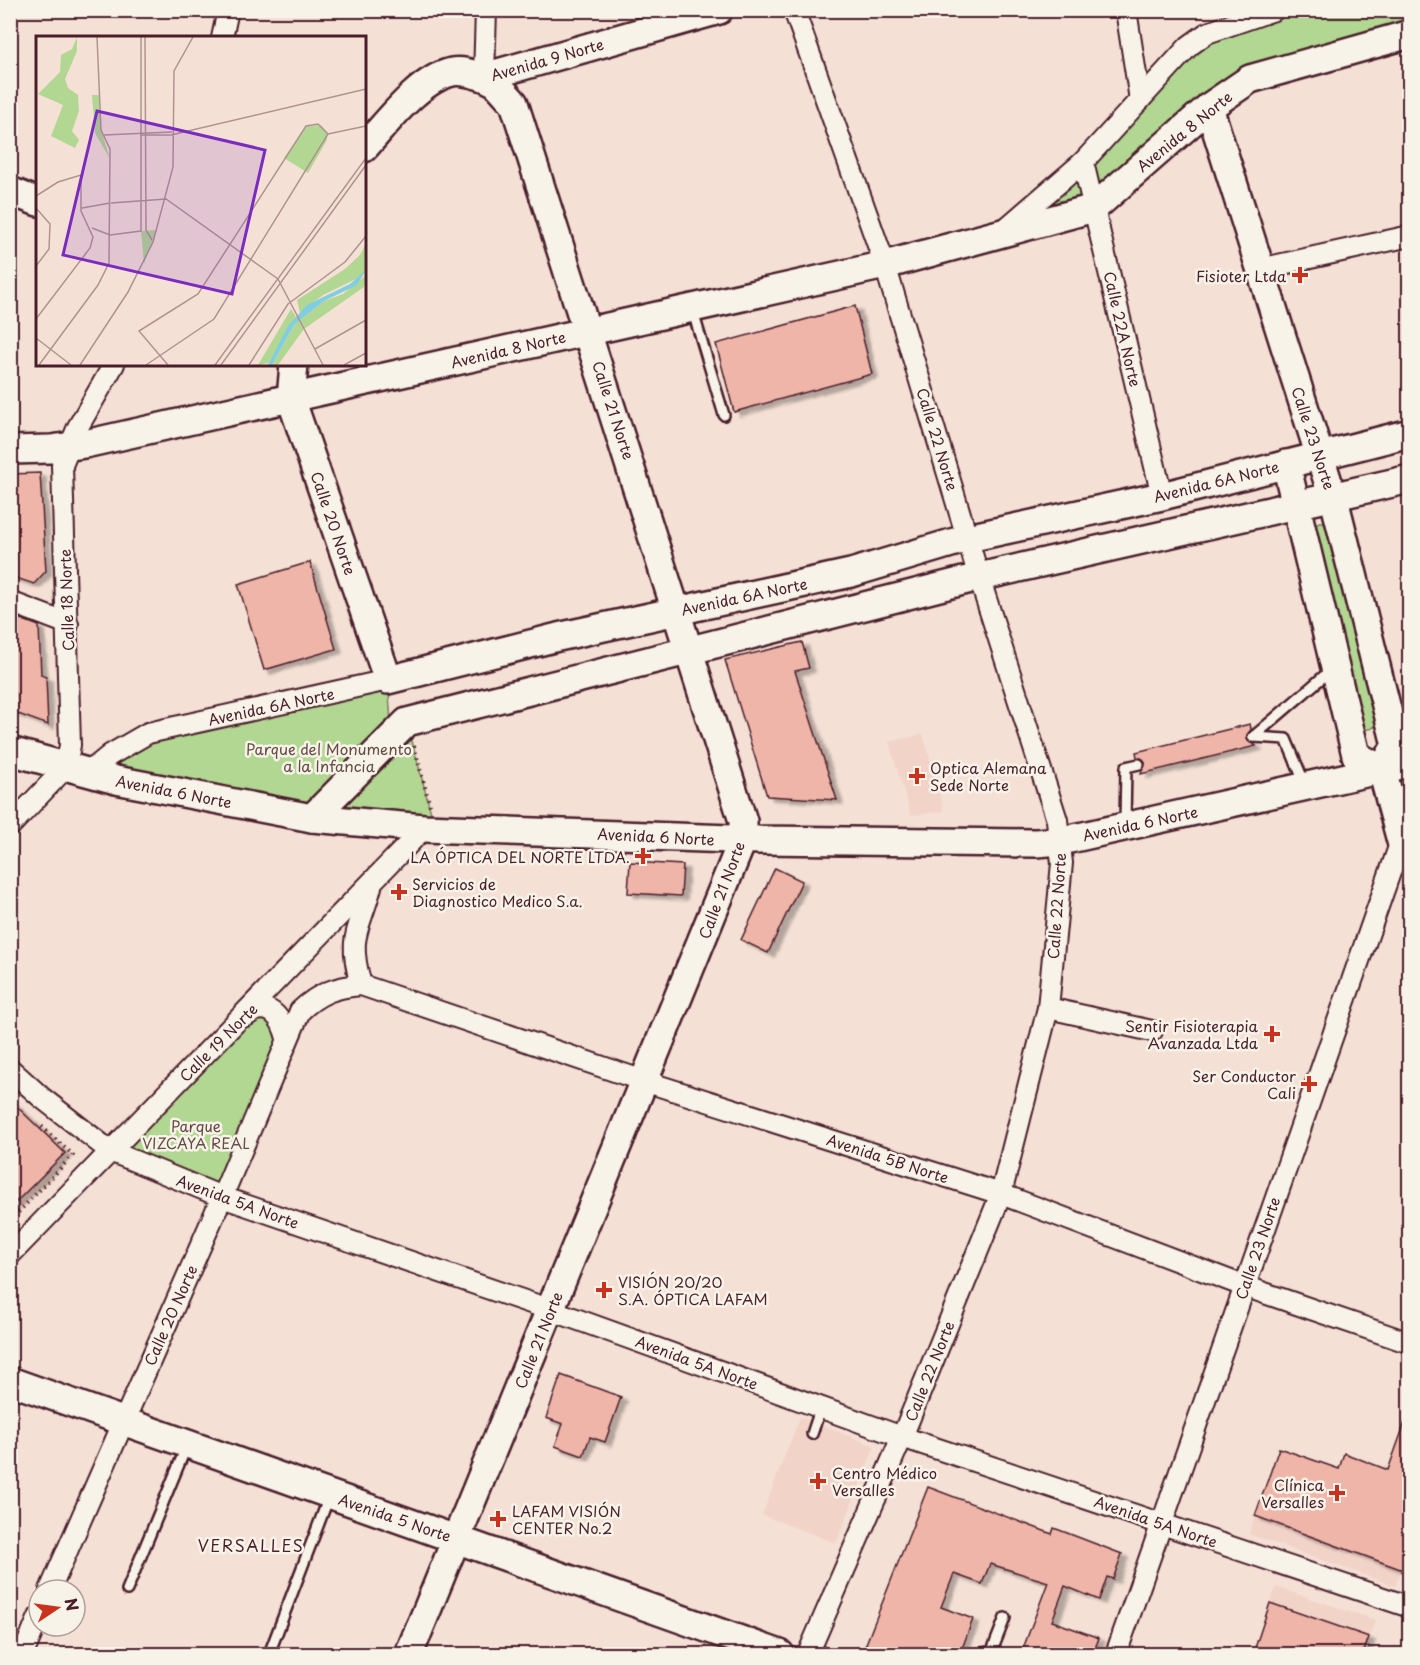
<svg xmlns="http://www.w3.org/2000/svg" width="1420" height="1665" font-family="'Playpen Sans',sans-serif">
<defs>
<filter id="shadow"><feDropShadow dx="6" dy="4" stdDeviation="1.5" flood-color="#0004"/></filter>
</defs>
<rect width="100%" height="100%" fill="#f4e0d5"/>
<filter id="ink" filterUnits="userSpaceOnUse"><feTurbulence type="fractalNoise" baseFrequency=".0167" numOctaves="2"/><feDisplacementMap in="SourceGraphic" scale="12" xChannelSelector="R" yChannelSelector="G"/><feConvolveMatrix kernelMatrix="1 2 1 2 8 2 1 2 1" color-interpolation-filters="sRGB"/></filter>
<g filter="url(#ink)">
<g fill="#f2d3c8">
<path d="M923,734L944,811L911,815L889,742Z"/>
<path d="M10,1096L73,1155L11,1221H10Z"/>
<path d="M1409,1411V1551L1395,1586L1249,1534L1279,1448L1338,1469L1344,1453L1388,1469Z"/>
<path d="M800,1417L875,1446L836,1543L762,1515Z"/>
<path d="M1276,1587L1375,1620L1363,1654H1253Z"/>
</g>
<g fill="#b2d792" stroke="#7e7b5e" stroke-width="1.5">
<path d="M1274,11H1409V34L1250,79L1094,208L1002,232L1189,46Z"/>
<path d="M1319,522H1326L1380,724L1370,729H1362L1309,528Z"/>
<path d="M388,680L392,737L407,722L435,828L116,780L110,755L148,733Z"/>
<path d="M254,1010L283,1024L222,1197L110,1151Z"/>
</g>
<g fill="#eeb5a8" stroke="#4a1f2b" stroke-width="1.5" filter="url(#shadow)">
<path d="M855,306L872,374L734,412L716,344Z"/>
<path d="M40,473L46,571L34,584L10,576V474Z"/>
<path d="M310,562L336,649L264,670L238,584Z"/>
<path d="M10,615L39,626L41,675L46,677L48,725L10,711Z"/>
<path d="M802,642L809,668L795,671L837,800L767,796L725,660Z"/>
<path d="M1250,724L1251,729L1247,739L1256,746L1141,774L1145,762L1137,757L1136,752Z"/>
<path d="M630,862L683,865L681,896L628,893Z"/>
<path d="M775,868L802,881L768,953L741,940Z"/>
<path d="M10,1100L65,1153L10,1208Z"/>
<path d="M561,1375L621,1397L605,1442L590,1437L583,1456L555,1446L563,1424L546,1418Z"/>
<path d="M1407,1417L1410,1418V1551L1403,1570L1255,1516L1279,1448L1339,1469L1344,1453L1388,1470Z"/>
<path d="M928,1487L1052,1534L1054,1528L1122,1554L1113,1579L1107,1577L1099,1600L1065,1586L1052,1621L1099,1638L1093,1654H1021L1048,1582L990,1564L982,1584L954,1574L941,1607L973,1619L960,1654H862Z"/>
<path d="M1270,1603L1369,1637L1363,1654H1253Z"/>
</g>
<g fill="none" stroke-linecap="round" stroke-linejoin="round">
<defs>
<g id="lane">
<path d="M693,312L724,415"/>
<path d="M1253,737L1331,670"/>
<path d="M1253,737L1286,739L1305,784"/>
<path d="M1125,823L1126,767L1139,764"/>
<path d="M812,1434L821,1407"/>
<path d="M127,1590L187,1445"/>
<path d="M269,1654L329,1497"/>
<path d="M978,1654L992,1651L1005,1618"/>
</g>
<g id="street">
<path d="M794,10L885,265L979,577L1057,820L1062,863L1048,1008L1001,1194L902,1437L808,1654"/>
<path d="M1126,10L1140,100"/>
<path d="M222,38L228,10"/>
<path d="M484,77L486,10"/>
<path d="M1083,162L1162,496"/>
<path d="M1004,230L1083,162L1189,46L1207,33L1274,10"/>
<path d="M1260,269L1410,236"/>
<path d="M10,602L68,624"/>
<path d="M88,773L110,755L148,733L388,680"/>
<path d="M10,826L66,767L70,745L62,465L78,427L114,364"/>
<path d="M361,985C347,935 359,932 371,887"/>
<path d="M1048,1008L1152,1031"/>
<path d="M246,1016C268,999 281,1016 287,1038"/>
<path d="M10,1069L41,1097L110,1151L222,1197L551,1310L902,1437L1410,1607"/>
<path d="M10,1255L424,828"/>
<path d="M50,1590L222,1197L300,1011C319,993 335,987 361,985L644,1081L1001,1194L1244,1286L1410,1343"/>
<path d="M23,1654L39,1617"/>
<path d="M1116,1654L1401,841"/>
</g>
<g id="secondary">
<path d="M1209,107L1336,507L1396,745L1382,770"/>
<path d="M364,148C386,124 419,79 452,72C462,70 474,74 484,77L719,10"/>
<path d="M10,191L38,202"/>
<path d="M294,364L291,399L388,680L558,637L851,573L968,538L1162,496L1410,433"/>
<path d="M10,450L51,449L85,444L885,265L1094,208L1209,107L1250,79L1410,34"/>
<path d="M1286,464L1356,755L1382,770L1401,841L1410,858"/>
<path d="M10,751L116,780L312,818L424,828L759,840L1036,843L1061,841L1410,763"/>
<path d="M312,818L407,722L979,577L1410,479"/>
<path d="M10,1381L780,1654"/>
<path d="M409,1654L743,839V821L514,103L496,83L484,77"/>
</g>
</defs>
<use href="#lane" stroke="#4a1f2b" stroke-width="14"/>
<use href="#street" stroke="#4a1f2b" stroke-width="24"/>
<use href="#secondary" stroke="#4a1f2b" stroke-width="32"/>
<g stroke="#4a1f2b" stroke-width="4" stroke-dasharray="1.5 4.5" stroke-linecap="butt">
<path d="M414,746L430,806"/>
<path d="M10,1221L73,1155L39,1124"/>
</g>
<use href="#lane" stroke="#f7f3e8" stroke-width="9"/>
<use href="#street" stroke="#f7f3e8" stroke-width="20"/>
<use href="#secondary" stroke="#f7f3e8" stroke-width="27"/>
</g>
</g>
<g fill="#c8321e" stroke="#f7f3e8" stroke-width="2">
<path d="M1297 266h6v6h6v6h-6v6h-6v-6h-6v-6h6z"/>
<path d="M914 767h6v6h6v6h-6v6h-6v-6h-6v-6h6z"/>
<path d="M640 847h6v6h6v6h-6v6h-6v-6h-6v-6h6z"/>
<path d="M396 883h6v6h6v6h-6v6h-6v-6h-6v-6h6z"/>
<path d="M1269 1025h6v6h6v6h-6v6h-6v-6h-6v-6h6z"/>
<path d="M1306 1075h6v6h6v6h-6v6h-6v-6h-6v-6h6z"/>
<path d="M601 1281h6v6h6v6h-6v6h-6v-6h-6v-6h6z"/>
<path d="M815 1472h6v6h6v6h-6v6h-6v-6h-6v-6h6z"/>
<path d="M1334 1484h6v6h6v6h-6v6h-6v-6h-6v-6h6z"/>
<path d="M495 1510h6v6h6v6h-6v6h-6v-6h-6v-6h6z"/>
</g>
<g text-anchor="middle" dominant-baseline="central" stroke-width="5" stroke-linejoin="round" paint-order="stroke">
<g font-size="15" fill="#4a1f2b" stroke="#f7f3e8">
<text transform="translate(547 59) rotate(-16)">Avenida 9 Norte</text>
<text transform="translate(1184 131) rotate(-39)">Avenida 8 Norte</text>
<text transform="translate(1123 329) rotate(77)">Calle 22A Norte</text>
<text transform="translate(508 349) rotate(-13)">Avenida 8 Norte</text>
<text transform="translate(614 410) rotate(72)">Calle 21 Norte</text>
<text transform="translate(1314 438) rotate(72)">Calle 23 Norte</text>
<text transform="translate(938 439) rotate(73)">Calle 22 Norte</text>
<text transform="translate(1216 481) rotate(-14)">Avenida 6A Norte</text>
<text transform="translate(334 523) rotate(71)">Calle 20 Norte</text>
<text transform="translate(744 596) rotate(-12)">Avenida 6A Norte</text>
<text transform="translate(66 600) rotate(-92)">Calle 18 Norte</text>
<text transform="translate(271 706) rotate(-12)">Avenida 6A Norte</text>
<text transform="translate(174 791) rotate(11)">Avenida 6 Norte</text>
<text transform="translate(1140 823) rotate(-12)">Avenida 6 Norte</text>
<text transform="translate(656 836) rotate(3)">Avenida 6 Norte</text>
<text transform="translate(721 890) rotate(-69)">Calle 21 Norte</text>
<text transform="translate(1056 906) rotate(-86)">Calle 22 Norte</text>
<text transform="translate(218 1042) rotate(-45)">Calle 19 Norte</text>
<text transform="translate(888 1158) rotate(18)">Avenida 5B Norte</text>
<text transform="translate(238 1201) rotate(20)">Avenida 5A Norte</text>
<text transform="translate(1257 1248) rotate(-71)">Calle 23 Norte</text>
<text transform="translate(170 1315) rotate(-66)">Calle 20 Norte</text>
<text transform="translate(538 1340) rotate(-68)">Calle 21 Norte</text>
<text transform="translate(697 1362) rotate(20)">Avenida 5A Norte</text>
<text transform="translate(929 1371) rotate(-68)">Calle 22 Norte</text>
<text transform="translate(395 1517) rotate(19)">Avenida 5 Norte</text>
<text transform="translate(1156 1521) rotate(19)">Avenida 5A Norte</text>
</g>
<g font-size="15" fill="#4a1f2b" stroke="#f7f3e8" text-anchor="end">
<text x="1286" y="275">Fisioter Ltda</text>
<text x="930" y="767" text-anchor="start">Optica Alemana<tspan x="930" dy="17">Sede Norte</tspan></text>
<text x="630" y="856">LA ÓPTICA DEL NORTE LTDA.</text>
<text x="412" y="883" text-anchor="start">Servicios de<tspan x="412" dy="17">Diagnostico Medico S.a.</tspan></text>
<text x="1258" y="1025">Sentir Fisioterapia<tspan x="1258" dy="17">Avanzada Ltda</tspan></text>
<text x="1296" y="1075">Ser Conductor<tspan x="1296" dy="17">Cali</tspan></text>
<text x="618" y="1281" text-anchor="start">VISIÓN 20/20<tspan x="618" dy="17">S.A. ÓPTICA LAFAM</tspan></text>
<text x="832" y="1472" text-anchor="start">Centro Médico<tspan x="832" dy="17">Versalles</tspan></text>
<text x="1324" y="1484">Clínica<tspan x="1324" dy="17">Versalles</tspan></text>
<text x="512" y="1510" text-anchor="start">LAFAM VISIÓN<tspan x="512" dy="17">CENTER No.2</tspan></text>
</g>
<g font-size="15" fill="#644d45" stroke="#f7f3e8">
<text x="329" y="748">Parque del Monumento<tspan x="329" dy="17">a la Infancia</tspan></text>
<text x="196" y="1125">Parque<tspan x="196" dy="17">VIZCAYA REAL</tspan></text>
</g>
<g font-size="16" letter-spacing="1.5" fill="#4a1f2b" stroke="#f7f3e8">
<text x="251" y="1545">VERSALLES</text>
</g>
</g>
<g transform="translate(36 36)">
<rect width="330" height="330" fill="#f4e0d5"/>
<path d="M41,1V15L29,43L32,52L42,59L43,75L36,95L43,104L39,112L15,100L27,69L2,58L24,36L25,19L36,13ZM56,59H63L65,94L74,123L59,97ZM285,89L291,96V104L272,137L248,122L270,90ZM121,194L108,228L105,195ZM330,207V234L326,240L287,259L264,277L261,264L309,233L324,219ZM330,239L328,251L268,293L242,329H236L258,289L288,265L307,258ZM255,273L260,281L233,327L222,329Z" fill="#b2d792"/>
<path d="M330,234L321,249L288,265L258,289L236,329H232L252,290L271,269L314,248Z" fill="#80cedf"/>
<path fill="none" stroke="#b09391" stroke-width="1.5" d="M109,1L110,194L116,204M292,98L330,90M68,99L136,96M104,99H135L330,53M0,160L22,146L45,139V175L57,201L54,212L0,283M75,167L130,163L242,243L287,329M0,172L14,188L13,213L0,230M46,172L74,167M56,192L74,199L105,195V1M0,302L35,329M279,313L330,284M3,329L62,249L73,227L74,113L65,94L61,1M44,329L92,256L117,206L137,131L138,35L157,1M110,329L178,283L292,98M132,329L103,295L162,258L270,90L282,88L292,98M179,329L330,122M185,329L330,129M213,329L252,268L309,226L330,200M308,329L330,317"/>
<path fill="#7b2cbf" fill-opacity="0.15" stroke="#7b2cbf" stroke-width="3" d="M61,75L229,114L196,258L27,219Z"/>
<rect width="330" height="330" fill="none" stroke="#4a1f2b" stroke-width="3"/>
</g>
<rect width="1420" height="1665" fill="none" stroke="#f7f3e8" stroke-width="36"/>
<rect x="18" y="18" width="1384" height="1629" fill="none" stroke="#4a1f2b" stroke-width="2" filter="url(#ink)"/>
<g transform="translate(57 1608) rotate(77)"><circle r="28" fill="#f7f3e8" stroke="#b29e9c" stroke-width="1.5"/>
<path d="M0-4.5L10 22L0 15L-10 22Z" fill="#c8321e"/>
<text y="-9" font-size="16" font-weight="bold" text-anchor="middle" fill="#4a1f2b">N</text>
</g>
</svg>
